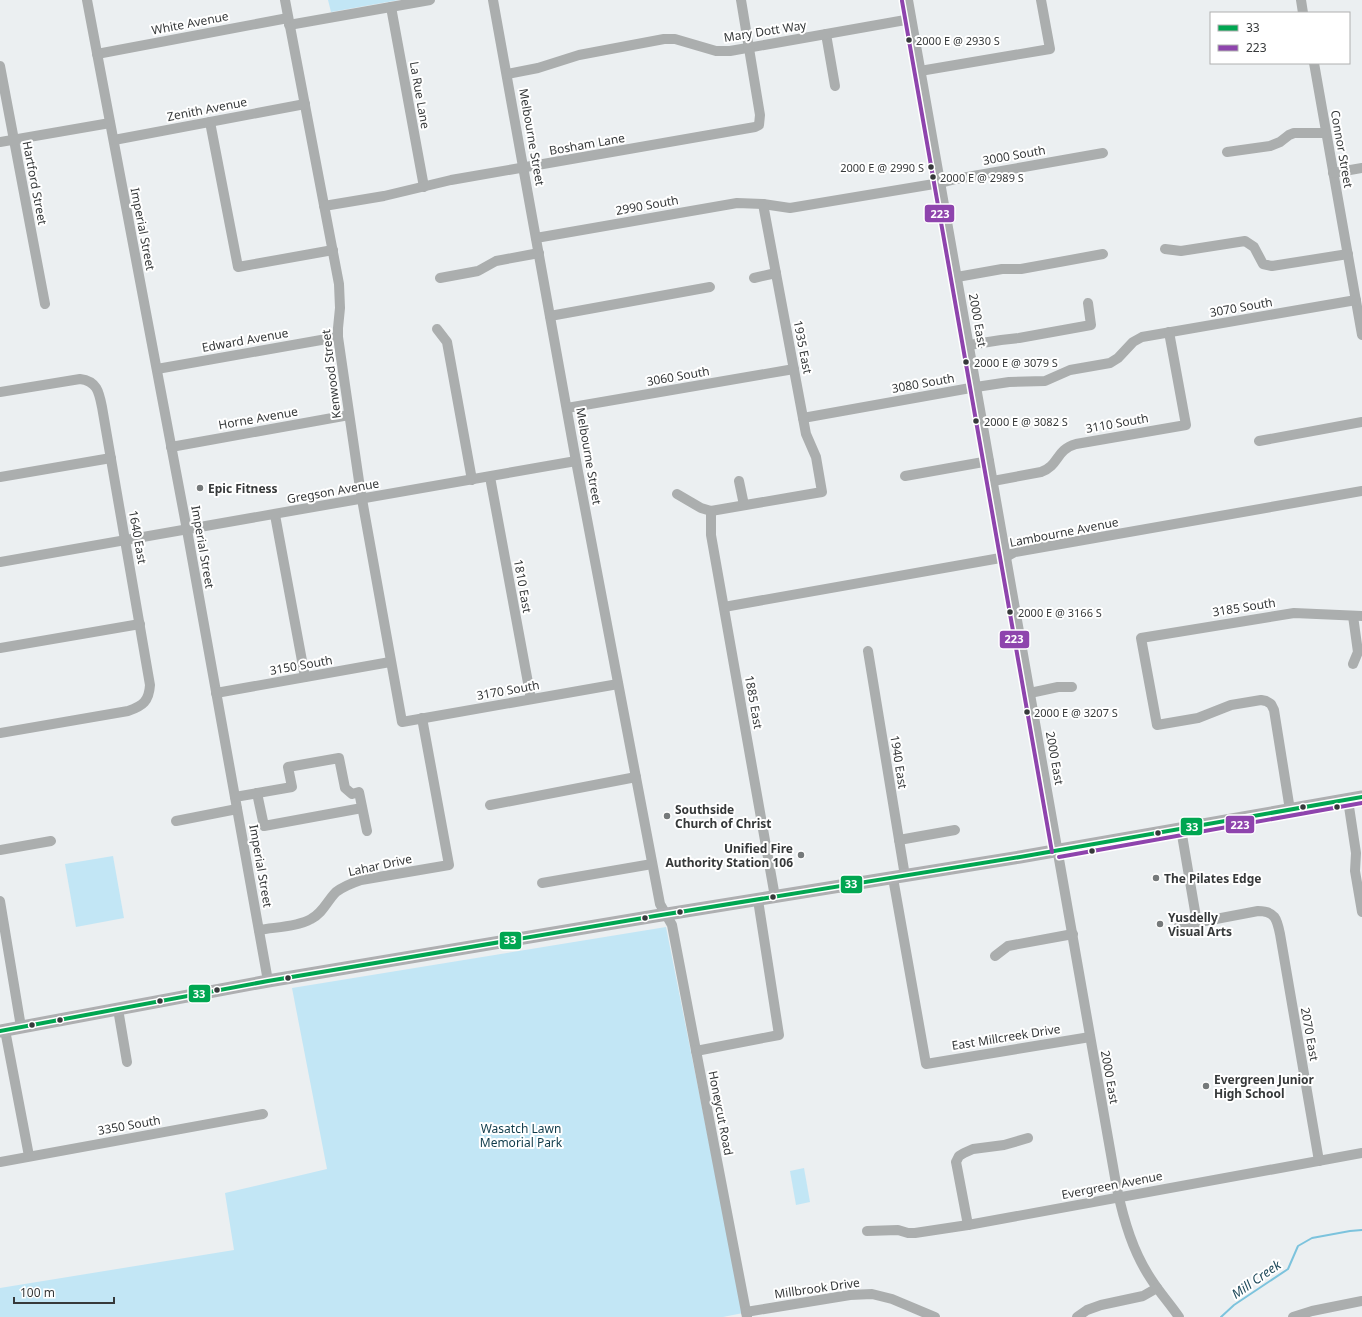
<svg xmlns="http://www.w3.org/2000/svg" width="1362" height="1317" font-family="'Noto Sans',sans-serif">
<rect width="100%" height="100%" fill="#ebeff1"/>
<g fill="#c2e6f5">
<path d="M328,0H399L331,12Z"/>
<path d="M113,856L124,918L76,927L65,864Z"/>
<path d="M666,927L743,1313L723,1317H0V1288L234,1250L225,1193L327,1169L292,988Z"/>
<path d="M804,1168L810,1202L796,1205L790,1171Z"/>
</g>
<g fill="none" stroke-linecap="round" stroke-linejoin="round">
<path stroke="#7cc3dd" stroke-width="2" d="M1221,1317L1234,1305L1288,1269L1298,1246L1312,1238L1350,1231L1362,1230"/>
<g stroke="#abaeae" stroke-width="10">
<path d="M87,0L187,530L268,981"/>
<path d="M285,0L339,284L340,308L338,328V337L360,488L402,722L618,684"/>
<path d="M493,0L576,461L660,904L672,925L747,1317"/>
<path d="M908,0L1117,1189C1124,1221 1133,1252 1151,1279C1160,1293 1170,1304 1179,1317"/>
<path d="M1301,0L1303,13"/>
<path d="M391,7L424,187"/>
<path d="M289,25L430,0"/>
<path d="M826,34L835,86"/>
<path d="M97,54L288,18"/>
<path d="M1314,63L1362,335"/>
<path d="M0,66L45,304"/>
<path d="M920,71L1050,49L1041,0"/>
<path d="M507,74L538,68L579,55L664,39H675L716,51H730L911,19"/>
<path d="M210,122L238,267L333,250"/>
<path d="M114,140L305,104"/>
<path d="M0,142L110,123"/>
<path d="M1227,152L1270,146L1280,142L1289,135L1294,133H1326"/>
<path d="M1333,173L1362,168"/>
<path d="M324,206L384,196L451,180L755,127L759,125L760,115L741,0"/>
<path d="M536,238L737,203L763,204L790,208L940,183L956,179L1103,153"/>
<path d="M1165,249L1181,251L1245,241L1254,247L1263,264L1272,266L1348,254"/>
<path d="M957,277L1002,269H1021L1103,254"/>
<path d="M440,278L478,271L496,261L539,253"/>
<path d="M754,278L776,273"/>
<path d="M550,316L710,287"/>
<path d="M437,329L447,342L472,480"/>
<path d="M969,345L1001,340L1019,338L1091,325L1088,303"/>
<path d="M157,369L338,337"/>
<path d="M0,392L80,379C97,381 99,392 102,407L150,685C149,701 143,706 128,711L0,733"/>
<path d="M567,408L794,369"/>
<path d="M803,418L976,387L1009,382L1045,381L1070,370L1110,363L1118,358L1133,342L1142,337L1356,300"/>
<path d="M1259,441L1362,422"/>
<path d="M171,447L349,415"/>
<path d="M905,476L989,461"/>
<path d="M0,477L111,458"/>
<path d="M490,477L531,699"/>
<path d="M739,481L744,505"/>
<path d="M993,481L1041,472C1060,465 1055,450 1076,444L1186,425L1169,332"/>
<path d="M677,494L701,508L711,511L822,492L816,457L806,434L763,204"/>
<path d="M711,511V535L775,897"/>
<path d="M275,515L305,677"/>
<path d="M0,562L576,461"/>
<path d="M724,607L1006,557L1015,552L1362,491"/>
<path d="M1353,616L1358,652L1353,664"/>
<path d="M0,648L140,624"/>
<path d="M868,651L905,876"/>
<path d="M216,693L390,662"/>
<path d="M1030,693L1058,687H1072"/>
<path d="M257,793L264,826L362,808"/>
<path d="M235,797L292,787L288,767L339,758L345,788L352,794L359,792L367,831"/>
<path d="M1348,800L1356,853L1355,871L1362,912"/>
<path d="M490,805L636,777"/>
<path d="M1290,810L1274,710L1271,704L1266,701L1261,700L1231,705L1198,718L1157,725L1141,638L1294,613L1362,616"/>
<path d="M176,821L237,809"/>
<path d="M1181,829L1197,923"/>
<path d="M899,840L955,830"/>
<path d="M0,850L51,841"/>
<path d="M893,878L926,1064L1090,1037"/>
<path d="M542,883L652,864"/>
<path d="M0,901L21,1027"/>
<path d="M1179,926L1258,911C1275,911 1277,919 1280,934L1319,1161"/>
<path d="M259,930C275,927 297,927 311,919C323,913 327,901 336,892C344,886 352,883 361,880L449,865L422,718"/>
<path d="M995,956L1008,946L1073,934"/>
<path d="M118,1009L127,1062"/>
<path d="M5,1030L29,1156"/>
<path d="M696,1051L779,1035L758,900"/>
<path d="M0,1162L263,1114"/>
<path d="M968,1225L957,1167L956,1162L959,1156L964,1153L973,1149L1004,1145L1028,1138"/>
<path d="M867,1231L898,1230L908,1233H915L968,1225L1362,1153"/>
<path d="M746,1312L850,1295L872,1294L892,1299L935,1317"/>
<path d="M1077,1317L1087,1310L1101,1305L1143,1296L1157,1288"/>
<path d="M1293,1317L1312,1311L1362,1301"/>
</g>
<path stroke="#aeafb1" stroke-width="13" d="M0,1031L268,981L655,916L1020,857L1362,797"/>
<defs>
<path id="bus-1" d="M0,1031L268,981L655,916L1020,857L1362,797"/>
<g id="bus-2">
<path d="M902,1L1052,852"/>
<path d="M1059,857L1362,803"/>
</g>
</defs>
<use href="#bus-1" stroke="#fff" stroke-width="7"/>
<use href="#bus-2" stroke="#fff" stroke-width="7"/>
<use href="#bus-1" stroke="#00a651" stroke-width="4"/>
<use href="#bus-2" stroke="#8e44ad" stroke-width="4"/>
</g>
<g fill="#36393a" stroke="#fff" stroke-width="1.5">
<circle cx="909" cy="40" r="3.5"/>
<circle cx="931" cy="167" r="3.5"/>
<circle cx="933" cy="177" r="3.5"/>
<circle cx="966" cy="362" r="3.5"/>
<circle cx="976" cy="421" r="3.5"/>
<circle cx="1010" cy="612" r="3.5"/>
<circle cx="1027" cy="712" r="3.5"/>
<circle cx="1303" cy="807" r="3.5"/>
<circle cx="1337" cy="807" r="3.5"/>
<circle cx="1158" cy="833" r="3.5"/>
<circle cx="1092" cy="851" r="3.5"/>
<circle cx="773" cy="897" r="3.5"/>
<circle cx="680" cy="912" r="3.5"/>
<circle cx="645" cy="918" r="3.5"/>
<circle cx="288" cy="978" r="3.5"/>
<circle cx="217" cy="990" r="3.5"/>
<circle cx="160" cy="1001" r="3.5"/>
<circle cx="60" cy="1020" r="3.5"/>
<circle cx="32" cy="1025" r="3.5"/>
</g>
<g fill="#75797a" stroke="#fff" stroke-width="1.5">
<circle cx="200" cy="488" r="4"/>
<circle cx="667" cy="816" r="4"/>
<circle cx="801" cy="855" r="4"/>
<circle cx="1156" cy="878" r="4"/>
<circle cx="1160" cy="924" r="4"/>
<circle cx="1206" cy="1086" r="4"/>
</g>
<g text-anchor="middle" dominant-baseline="central" stroke-width="4" stroke-linejoin="round" paint-order="stroke">
<g font-size="11" fill="#36393a" stroke="#fff" text-anchor="start">
<text x="916" y="40">2000 E @ 2930 S</text>
<text x="924" y="167" text-anchor="end">2000 E @ 2990 S</text>
<text x="940" y="177">2000 E @ 2989 S</text>
<text x="974" y="362">2000 E @ 3079 S</text>
<text x="984" y="421">2000 E @ 3082 S</text>
<text x="1018" y="612">2000 E @ 3166 S</text>
<text x="1034" y="712">2000 E @ 3207 S</text>
</g>
<g font-size="12" fill="#36393a" stroke="#fff">
<text transform="translate(190 23) rotate(-11)">White Avenue</text>
<text transform="translate(765 31) rotate(-9)">Mary Dott Way</text>
<text transform="translate(420 95) rotate(80)">La Rue Lane</text>
<text transform="translate(207 109) rotate(-11)">Zenith Avenue</text>
<text transform="translate(532 137) rotate(80)">Melbourne Street</text>
<text transform="translate(587 144) rotate(-10)">Bosham Lane</text>
<text transform="translate(1342 149) rotate(80)">Connor Street</text>
<text transform="translate(1014 155) rotate(-10)">3000 South</text>
<text transform="translate(35 183) rotate(79)">Hartford Street</text>
<text transform="translate(647 205) rotate(-10)">2990 South</text>
<text transform="translate(143 229) rotate(79)">Imperial Street</text>
<text transform="translate(1241 307) rotate(-10)">3070 South</text>
<text transform="translate(978 320) rotate(80)">2000 East</text>
<text transform="translate(245 340) rotate(-10)">Edward Avenue</text>
<text transform="translate(803 347) rotate(79)">1935 East</text>
<text transform="translate(331 374) rotate(-97)">Kenwood Street</text>
<text transform="translate(678 376) rotate(-10)">3060 South</text>
<text transform="translate(923 383) rotate(-10)">3080 South</text>
<text transform="translate(258 418) rotate(-10)">Horne Avenue</text>
<text transform="translate(1117 423) rotate(-10)">3110 South</text>
<text transform="translate(589 456) rotate(80)">Melbourne Street</text>
<text transform="translate(333 491) rotate(-10)">Gregson Avenue</text>
<text transform="translate(1064 532) rotate(-11)">Lambourne Avenue</text>
<text transform="translate(138 537) rotate(80)">1640 East</text>
<text transform="translate(203 547) rotate(80)">Imperial Street</text>
<text transform="translate(523 586) rotate(80)">1810 East</text>
<text transform="translate(1244 607) rotate(-9)">3185 South</text>
<text transform="translate(301 665) rotate(-10)">3150 South</text>
<text transform="translate(508 690) rotate(-10)">3170 South</text>
<text transform="translate(754 702) rotate(80)">1885 East</text>
<text transform="translate(1055 758) rotate(80)">2000 East</text>
<text transform="translate(899 762) rotate(81)">1940 East</text>
<text transform="translate(380 865) rotate(-12)">Lahar Drive</text>
<text transform="translate(261 866) rotate(80)">Imperial Street</text>
<text transform="translate(1310 1034) rotate(80)">2070 East</text>
<text transform="translate(1006 1037) rotate(-9)">East Millcreek Drive</text>
<text transform="translate(1110 1077) rotate(80)">2000 East</text>
<text transform="translate(721 1113) rotate(79)">Honeycut Road</text>
<text transform="translate(129 1125) rotate(-10)">3350 South</text>
<text transform="translate(1112 1185) rotate(-11)">Evergreen Avenue</text>
<text transform="translate(817 1288) rotate(-8)">Millbrook Drive</text>
</g>
<g font-size="12" font-weight="bold" fill="#36393a" stroke="#fff" text-anchor="start">
<text x="208" y="488">Epic Fitness</text>
<text x="675" y="809">Southside<tspan x="675" dy="14">Church of Christ</tspan></text>
<text x="793" y="848" text-anchor="end">Unified Fire<tspan x="793" dy="14">Authority Station 106</tspan></text>
<text x="1164" y="878">The Pilates Edge</text>
<text x="1168" y="917">Yusdelly<tspan x="1168" dy="14">Visual Arts</tspan></text>
<text x="1214" y="1079">Evergreen Junior<tspan x="1214" dy="14">High School</tspan></text>
</g>
<g font-size="12" fill="#0f3c4b" stroke="#fff">
<text x="521" y="1128">Wasatch Lawn<tspan x="521" dy="14">Memorial Park</tspan></text>
</g>
<g font-size="13" font-style="italic" fill="#224c5d" stroke="#fff">
<text transform="translate(1256 1279) rotate(-35)">Mill Creek</text>
</g>
</g>
<g stroke="#fff" stroke-width="1.5">
<rect x="924" y="204" width="31" height="19" rx="4" fill="#8e44ad"/>
<rect x="999" y="630" width="31" height="19" rx="4" fill="#8e44ad"/>
<rect x="1225" y="815" width="30" height="19" rx="4" fill="#8e44ad"/>
<rect x="1180" y="817" width="23" height="19" rx="4" fill="#00a651"/>
<rect x="840" y="875" width="23" height="19" rx="4" fill="#00a651"/>
<rect x="499" y="931" width="23" height="19" rx="4" fill="#00a651"/>
<rect x="188" y="984" width="23" height="19" rx="4" fill="#00a651"/>
</g>
<g font-size="11" text-anchor="middle" font-weight="bold" fill="#fff">
<text x="940" y="218">223</text>
<text x="1014" y="643">223</text>
<text x="1240" y="829">223</text>
<text x="1192" y="831">33</text>
<text x="851" y="888">33</text>
<text x="510" y="944">33</text>
<text x="199" y="998">33</text>
</g>
<rect x="1210" y="12" width="140" height="52" fill="#ffffff" stroke="#afb0b0"/>
<rect x="1218" y="25" width="20" height="6" fill="#00a651" stroke="#afb0b0"/>
<text x="1246" y="32" font-size="12" fill="#36393a">33</text>
<rect x="1218" y="45" width="20" height="6" fill="#8e44ad" stroke="#afb0b0"/>
<text x="1246" y="52" font-size="12" fill="#36393a">223</text>
<path d="M14 1297v6h100v-6" fill="none" stroke="#36393a" stroke-width="2"/>
<text x="20" y="1297" font-size="12" fill="#36393a" stroke="#ffffff" stroke-width="3" paint-order="stroke">100 m</text>
</svg>
